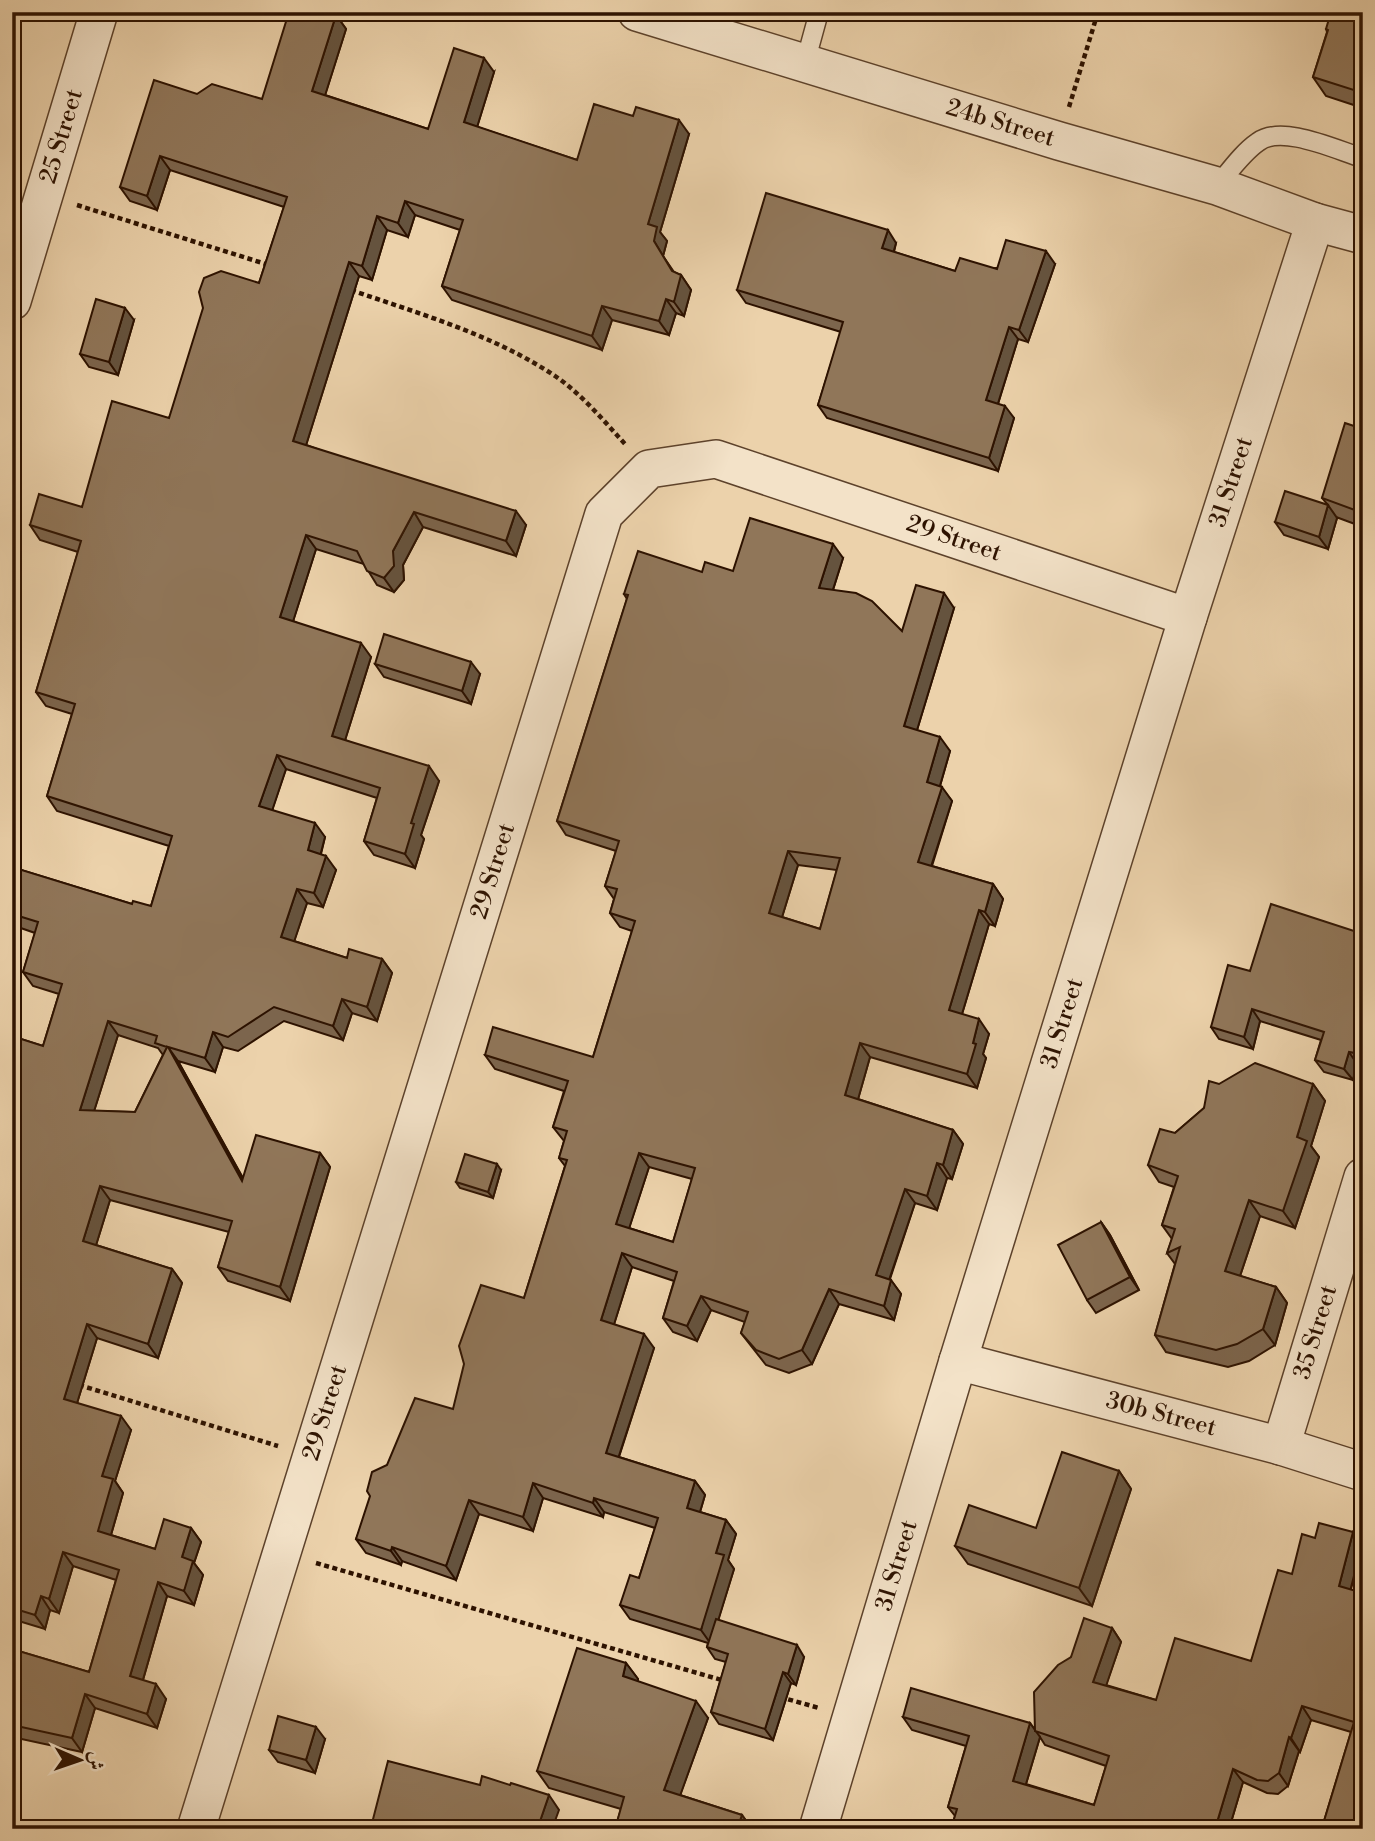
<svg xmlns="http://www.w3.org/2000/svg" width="1375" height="1841" font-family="'Libre Bodoni',Amiri,serif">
<rect width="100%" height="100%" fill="#ecd2ab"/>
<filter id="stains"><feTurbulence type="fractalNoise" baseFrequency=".00286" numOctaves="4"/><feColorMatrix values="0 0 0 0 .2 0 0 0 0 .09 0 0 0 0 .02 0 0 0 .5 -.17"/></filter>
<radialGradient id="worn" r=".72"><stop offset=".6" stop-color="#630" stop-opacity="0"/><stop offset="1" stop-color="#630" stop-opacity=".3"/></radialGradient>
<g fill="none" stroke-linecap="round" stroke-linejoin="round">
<defs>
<g id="service">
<path d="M805,63L819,12"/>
<path d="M1217,186C1229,172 1242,153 1258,142C1282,124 1336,150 1363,158"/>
</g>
<g id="minor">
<path id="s1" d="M637,12L1059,141L1217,186L1315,222L1363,235"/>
<path id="s2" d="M12,301L99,12"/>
<path id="s3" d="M958,1361L1281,1446L1363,1472"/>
<path id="s4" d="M1281,1446L1363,1177"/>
<path id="s5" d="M196,1829L604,514L649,469L716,459L1188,617"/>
<path id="s6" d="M818,1829L958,1361L1188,617L1315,222"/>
</g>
</defs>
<use href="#service" stroke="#5d422b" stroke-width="21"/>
<use href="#minor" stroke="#5d422b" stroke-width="40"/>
<g stroke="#2d1200" stroke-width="4.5" stroke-dasharray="5 3.5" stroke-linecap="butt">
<path d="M1069,107L1098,12"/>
<path d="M77,205L269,265"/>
<path d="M351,290C420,314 491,334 552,374C580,392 603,420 625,444"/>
<path d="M79,1385L278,1446"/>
<path d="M316,1563L725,1681"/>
<path d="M780,1697L819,1708"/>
</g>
<use href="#service" stroke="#f3e2c8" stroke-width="18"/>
<use href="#minor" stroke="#f3e2c8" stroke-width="37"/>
</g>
<g fill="#7c654d" stroke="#2d1200" stroke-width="2" fill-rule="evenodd">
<path d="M1363,12V108L1326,96L1313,77L1327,32L1326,29Z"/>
<path d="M336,15L346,29L325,95L428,129L494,72L477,127L577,160L689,134L660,232L667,241L663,256L674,272L681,275L691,290L684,316L676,313L669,335L612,320L602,350L452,300L442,286L460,230L415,215L408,237L387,230L372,280L359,276L306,445L526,525L516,556L423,527L403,565L404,580L394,592L377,585L364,564L316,549L293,621L371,657L345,740L439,781L421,835L424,839L415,868L374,855L364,841L377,798L286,769L272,810L325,837L321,854L336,870L323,907L307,903L294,941L347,958L382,959L392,973L377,1021L352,1013L343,1040L284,1021L238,1051L223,1047L215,1072L178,1061L243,1178L320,1153L330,1167L290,1301L228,1281L218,1267L229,1232L110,1200L96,1245L172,1269L182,1283L158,1358L97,1338L77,1403L131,1430L115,1481L123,1493L111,1535L155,1549L191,1528L201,1542L194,1563L203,1575L194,1605L167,1596L143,1680L166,1699L157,1728L95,1708L82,1752L12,1737V1649L89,1672L116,1580L73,1566L59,1613L50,1610L45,1629L12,1619V1036L43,1046L59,994L33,986L23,972L35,933L12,925V867L132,904L151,906L169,846L57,811L47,796L72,714L46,706L36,692L78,552L40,540L30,525L82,507L169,418L259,283L284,207L170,170L157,210L130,201L120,187L197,94L262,99ZM118,1035L158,1048L163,1055L135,1112L94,1111Z"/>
<path d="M896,243L894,252L955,271L1055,264L1028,342L1018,339L998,404L1014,418L998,471L827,418L818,405L841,332L746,303L737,290Z"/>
<path d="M134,320L118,375L89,367L80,354Z"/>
<path d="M1363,429V527L1336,517L1337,518L1328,549L1284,535L1275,522L1328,505L1322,498Z"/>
<path d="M843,558L833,590L902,631L954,608L917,730L950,751L940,786L952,801L932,866L993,884L1003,899L995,926L989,924L962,1014L989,1034L983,1054L986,1058L977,1088L870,1057L858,1099L953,1130L963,1144L952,1179L947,1178L937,1210L915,1203L890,1279L901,1294L894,1320L839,1304L812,1364L789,1373L766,1365L741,1333L745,1322L711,1310L697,1341L673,1332L663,1318L674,1281L632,1267L614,1324L654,1348L619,1457L695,1481L705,1495L700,1512L726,1520L736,1534L728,1560L734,1569L718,1620L804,1657L796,1685L791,1683L773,1740L719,1724L711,1712L726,1662L715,1659L707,1647L708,1643L630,1619L620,1605L639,1578L655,1528L604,1512L603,1517L543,1498L533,1531L479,1514L456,1580L402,1561L401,1565L366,1553L356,1539L387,1465L453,1409L524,1298L565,1166L559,1158L564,1141L553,1127L564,1091L495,1069L485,1055L593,1057L632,931L620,927L610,913L614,899L605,886L616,851L566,835L557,821L627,599L624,594L702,572L733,571ZM798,865L837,870L820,929L782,917ZM649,1167L692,1179L673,1242L629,1228Z"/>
<path d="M375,664L480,674L471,704L384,677Z"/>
<path d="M1363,914V1065L1357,1064L1353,1080L1324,1072L1315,1060L1321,1040L1260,1021L1253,1049L1219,1039L1211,1027L1250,971L1357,932Z"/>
<path d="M1219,1084H1313L1325,1101L1311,1146L1319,1157L1295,1228L1260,1216L1240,1276L1276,1287L1287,1303L1275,1345L1249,1361L1228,1367L1166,1352L1155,1335L1175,1264L1167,1253L1172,1239L1162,1225L1174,1187L1159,1182L1148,1165L1175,1133L1204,1108Z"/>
<path d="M501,1170L493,1198L460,1188L456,1182Z"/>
<path d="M1101,1222L1110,1235L1139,1290L1096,1313L1087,1300Z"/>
<path d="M1119,1471L1131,1489L1092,1606L968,1564L955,1546L1036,1528Z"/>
<path d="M1315,1538L1362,1545L1351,1589L1363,1829H1329L1324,1821L1351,1732L1311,1720L1300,1752L1299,1751L1288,1786L1278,1794L1267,1793L1243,1782L1229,1829H951L955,1816L948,1807L966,1746L912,1730L903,1717L1030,1723L1035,1730L1071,1657L1112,1628L1121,1642L1106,1685L1156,1700L1251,1661L1292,1574ZM1040,1737L1045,1745L1106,1766L1094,1805L1026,1784Z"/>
<path d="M626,1663L638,1679L637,1681L708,1718L680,1795L742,1815L752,1829H615L621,1809L549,1788L537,1771Z"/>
<path d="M325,1739L315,1773L278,1762L269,1750Z"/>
</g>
<g fill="#65533e" stroke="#2d1200" stroke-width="2">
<path d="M336,15L346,29L322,105L312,91Z"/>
<path d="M1363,24V56L1355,45Z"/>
<path d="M484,58L494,72L474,137L464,122Z"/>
<path d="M679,120L689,134L660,232L667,241L663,256L679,281L681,275L691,290L684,316L674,302L672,271L654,241L648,224Z"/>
<path d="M160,156L170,170L157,210L147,196Z"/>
<path d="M405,201L415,215L408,237L398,223Z"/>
<path d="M377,216L387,230L372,280L362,266Z"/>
<path d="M888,230L896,243L891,261L882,248Z"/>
<path d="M1046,251L1055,264L1028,342L1019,330Z"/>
<path d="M349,262L359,276L303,455L293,441Z"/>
<path d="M666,299L676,313L669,335L659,321Z"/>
<path d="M602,306L612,320L602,350L592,336Z"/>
<path d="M125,308L134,320L118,375L109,362Z"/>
<path d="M1009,327L1018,339L995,413L986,400Z"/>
<path d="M1005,406L1014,418L998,471L989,458Z"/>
<path d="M1328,505L1337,518L1328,549L1319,537Z"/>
<path d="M516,511L526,525L516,556L506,541Z"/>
<path d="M414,512L423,527L403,565L404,580L394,592L384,578L393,551Z"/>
<path d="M306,535L316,549L290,631L280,617Z"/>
<path d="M833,544L843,558L829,602L819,588Z"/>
<path d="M944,593L954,608L914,740L904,726Z"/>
<path d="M361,643L371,657L342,750L332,736Z"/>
<path d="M471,662L480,674L471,704L462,691Z"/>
<path d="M940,737L950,751L937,796L927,782Z"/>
<path d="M277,755L286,769L269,820L259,806Z"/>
<path d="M429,766L439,781L421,835L424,839L415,868L405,854L411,823Z"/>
<path d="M942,787L952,801L928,876L918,862Z"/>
<path d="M315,823L325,837L318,864L308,850Z"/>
<path d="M788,851L798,865L779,927L769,913Z"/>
<path d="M326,856L336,870L323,907L314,893Z"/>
<path d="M993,884L1003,899L995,926L985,912Z"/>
<path d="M297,889L307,903L291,951L281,937Z"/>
<path d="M979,910L989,924L959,1024L949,1010Z"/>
<path d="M382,959L392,973L377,1021L367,1007Z"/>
<path d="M342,999L352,1013L343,1040L333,1026Z"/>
<path d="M1252,1009L1260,1021L1253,1049L1244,1037Z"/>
<path d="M979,1019L989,1034L983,1054L986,1058L977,1088L967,1074L973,1043Z"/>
<path d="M108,1021L118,1035L90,1124L80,1110Z"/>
<path d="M1363,1026V1065L1355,1053Z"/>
<path d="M213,1032L223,1047L215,1072L205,1058Z"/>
<path d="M860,1043L870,1057L855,1110L845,1095Z"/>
<path d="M168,1047L178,1061L252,1195L242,1181Z"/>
<path d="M1349,1052L1357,1064L1353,1080L1344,1069Z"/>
<path d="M1313,1084L1325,1101L1311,1146L1319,1157L1295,1228L1283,1211L1297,1137Z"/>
<path d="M953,1130L963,1144L952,1179L943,1165Z"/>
<path d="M320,1153L330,1167L290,1301L280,1287Z"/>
<path d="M639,1153L649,1167L626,1238L616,1224Z"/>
<path d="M937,1163L947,1178L937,1210L927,1196Z"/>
<path d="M497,1164L501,1170L493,1198L488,1192Z"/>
<path d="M100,1186L110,1200L93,1255L83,1241Z"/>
<path d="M905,1189L915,1203L886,1289L876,1275Z"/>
<path d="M1249,1200L1260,1216L1236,1288L1225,1271Z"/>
<path d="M1101,1222L1110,1235L1139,1290L1130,1277Z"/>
<path d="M622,1253L632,1267L611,1334L601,1320Z"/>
<path d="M172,1269L182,1283L158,1358L148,1344Z"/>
<path d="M891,1280L901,1294L894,1320L884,1306Z"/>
<path d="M1276,1287L1287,1303L1275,1345L1263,1329Z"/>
<path d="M829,1289L839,1304L812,1364L802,1350Z"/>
<path d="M701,1296L711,1310L697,1341L687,1326Z"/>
<path d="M87,1324L97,1338L74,1413L64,1399Z"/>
<path d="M644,1334L654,1348L615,1468L606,1453Z"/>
<path d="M121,1416L131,1430L115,1481L123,1493L108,1545L98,1531L102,1476Z"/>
<path d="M1119,1471L1131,1489L1092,1606L1079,1588Z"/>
<path d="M695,1481L705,1495L697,1522L687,1508Z"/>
<path d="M533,1483L543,1498L533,1531L523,1517Z"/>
<path d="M594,1498L604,1512L603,1517L593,1503Z"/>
<path d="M469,1500L479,1514L456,1580L446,1566Z"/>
<path d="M726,1520L736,1534L728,1560L734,1569L711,1644L701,1630L716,1553Z"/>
<path d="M191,1528L201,1542L194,1563L203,1575L194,1605L184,1591L182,1557Z"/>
<path d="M1353,1532L1362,1545L1348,1599L1339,1586Z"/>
<path d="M392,1547L402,1561L401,1565L391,1551Z"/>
<path d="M63,1552L73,1566L59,1613L49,1599Z"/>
<path d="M158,1582L167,1596L140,1690L130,1676Z"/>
<path d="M41,1596L50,1610L45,1629L35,1615Z"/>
<path d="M1112,1628L1121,1642L1103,1695L1093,1682Z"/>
<path d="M797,1645L804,1657L796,1685L788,1674Z"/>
<path d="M626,1663L638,1679L635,1693L623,1676Z"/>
<path d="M783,1672L791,1683L773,1740L765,1729Z"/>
<path d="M156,1684L166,1699L157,1728L147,1714Z"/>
<path d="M85,1694L95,1708L82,1752L72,1738Z"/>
<path d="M696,1701L708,1718L676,1807L664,1790Z"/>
<path d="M1302,1706L1311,1720L1300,1752L1291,1738Z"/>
<path d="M1030,1723L1040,1737L1023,1794L1013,1781Z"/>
<path d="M316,1727L325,1739L315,1773L306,1760Z"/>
<path d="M1289,1737L1299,1751L1288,1786L1279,1773Z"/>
<path d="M1233,1769L1243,1782L1229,1829H1215Z"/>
<path d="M549,1795L559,1810L552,1829H540L538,1827Z"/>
<path d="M1363,1801V1829H1354Z"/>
<path d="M742,1815L752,1829H737Z"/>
<path d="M647,1822L652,1829H644Z"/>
</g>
<g fill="#907659" stroke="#2d1200" stroke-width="2" fill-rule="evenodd">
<path d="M289,12H328L336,15L312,91L428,129L454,48L484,58L464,122L577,160L594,104L633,116L636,107L679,120L648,224L657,227L654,241L672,271L681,275L674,302L666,299L659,321L602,306L592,336L442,286L463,220L405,201L398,223L377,216L362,266L349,262L293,441L516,511L506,541L414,512L393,551L394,566L384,578L367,571L357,551L306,535L280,617L361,643L332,736L429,766L411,823L414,824L405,854L364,841L380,788L277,755L259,806L315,823L308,850L326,856L314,893L297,889L281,937L347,958L349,949L382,959L367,1007L342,999L333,1026L274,1007L228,1037L213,1032L205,1058L168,1047L242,1181L256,1135L320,1153L280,1287L218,1267L232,1221L100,1186L83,1241L172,1269L148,1344L87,1324L64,1399L121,1416L102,1476L113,1479L98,1531L155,1549L164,1519L191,1528L182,1557L193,1561L184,1591L158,1582L130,1676L156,1684L147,1714L85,1694L72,1738L12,1725V1649L89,1672L119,1570L63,1552L49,1599L41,1596L35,1615L12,1608V1036L43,1046L62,984L23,972L38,922L12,914V867L132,904L133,901L151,906L172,836L47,796L75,704L36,692L81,541L30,525L39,494L82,507L112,401L169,418L203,308L199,292L204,278L221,271L259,283L287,197L160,156L147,196L120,187L154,80L197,94L212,84L262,99ZM108,1021L157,1036L155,1043L167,1047L135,1112L80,1110Z"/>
<path d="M1331,12H1363V24L1355,45L1363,47V93L1313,77L1328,30L1326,29Z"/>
<path d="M766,193L888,230L882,248L955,271L960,258L997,269L1006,240L1046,251L1019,330L1009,327L986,400L1005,406L989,458L818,405L843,322L737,290Z"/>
<path d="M96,299L125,308L109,362L80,354Z"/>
<path d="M1345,423L1363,429V513L1322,498Z"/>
<path d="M1285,491L1328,505L1319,537L1275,522Z"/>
<path d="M750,518L833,544L819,588L856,593L872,601L902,631L916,585L944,593L904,726L940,737L927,782L942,787L918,862L993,884L985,912L979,910L949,1010L979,1019L973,1043L976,1044L967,1074L860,1043L845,1095L953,1130L943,1165L937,1163L927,1196L905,1189L876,1275L891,1280L884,1306L829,1289L802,1350L779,1359L756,1350L741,1333L748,1312L701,1296L687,1326L663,1318L677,1272L622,1253L601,1320L644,1334L606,1453L695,1481L687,1508L726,1520L716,1553L724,1555L701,1630L620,1605L630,1575L639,1578L658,1518L594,1498L593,1503L533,1483L523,1517L469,1500L446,1566L392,1547L391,1551L356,1539L370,1496L367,1491L372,1472L387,1465L415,1398L453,1409L464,1364L459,1346L481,1285L524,1298L567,1160L559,1158L567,1131L553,1127L568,1081L485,1055L493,1027L593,1057L635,921L610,913L617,889L605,886L619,841L557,821L628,595L624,594L638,551L702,572L705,562L733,571ZM788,851L840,858L820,929L769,913ZM639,1153L695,1168L673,1242L616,1224Z"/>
<path d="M384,634L471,662L462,691L375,664Z"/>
<path d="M1271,904L1357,932L1363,914V1026L1355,1053L1349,1052L1344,1069L1315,1060L1324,1032L1252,1009L1244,1037L1211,1027L1228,965L1250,971Z"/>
<path d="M1255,1063L1313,1084L1297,1137L1307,1141L1283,1211L1249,1200L1225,1271L1276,1287L1263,1329L1237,1344L1216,1350L1155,1335L1180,1247L1167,1253L1175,1229L1162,1225L1178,1176L1148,1165L1160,1129L1175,1133L1204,1108L1209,1081L1219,1084Z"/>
<path d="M465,1154L497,1164L488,1192L456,1182Z"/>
<path d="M1101,1222L1130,1277L1087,1300L1058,1245Z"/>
<path d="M1062,1452L1119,1471L1079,1588L955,1546L969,1505L1036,1528Z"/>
<path d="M1319,1523L1353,1532L1339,1586L1363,1593V1801L1354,1829H1349L1324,1821L1354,1722L1302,1706L1291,1738L1289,1737L1279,1773L1268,1781L1257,1780L1233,1769L1215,1829H951L957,1809L948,1807L969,1736L903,1717L911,1688L1030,1723L1013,1781L1094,1805L1109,1756L1035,1731L1034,1692L1058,1665L1071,1657L1084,1618L1112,1628L1093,1682L1156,1700L1175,1638L1251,1661L1278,1570L1292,1574L1302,1534L1315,1538Z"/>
<path d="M716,1619L797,1645L788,1674L783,1672L765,1729L711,1712L728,1654L707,1647Z"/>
<path d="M577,1648L626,1663L623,1676L696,1701L664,1790L742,1815L737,1829H669L647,1822L644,1829H615L624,1797L537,1771Z"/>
<path d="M278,1716L316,1727L306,1760L269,1750Z"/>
<path d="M388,1761L480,1785L482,1776L510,1785L511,1783L549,1795L538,1827L545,1829H377L371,1827Z"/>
</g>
<g text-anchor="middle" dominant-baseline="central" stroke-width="7" stroke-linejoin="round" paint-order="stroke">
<g font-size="24" fill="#2d1200" stroke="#f3e2c8">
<text stroke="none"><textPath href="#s1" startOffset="380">24b Street</textPath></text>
<text stroke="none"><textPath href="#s2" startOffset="172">25 Street</textPath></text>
<text stroke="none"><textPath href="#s6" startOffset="1409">31 Street</textPath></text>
<text stroke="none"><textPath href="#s5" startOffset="1759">29 Street</textPath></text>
<text stroke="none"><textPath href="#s5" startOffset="1003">29 Street</textPath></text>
<text stroke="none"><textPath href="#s6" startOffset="842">31 Street</textPath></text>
<text stroke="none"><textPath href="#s4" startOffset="119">35 Street</textPath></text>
<text stroke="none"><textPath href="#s5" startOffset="436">29 Street</textPath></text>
<text stroke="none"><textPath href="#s3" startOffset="210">30b Street</textPath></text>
<text stroke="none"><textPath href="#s6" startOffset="275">31 Street</textPath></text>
</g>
</g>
<rect width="1375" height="1841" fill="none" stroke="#ecd2ab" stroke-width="42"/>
<rect x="14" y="14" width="1347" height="1813" fill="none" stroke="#2d1200" stroke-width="3.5"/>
<rect x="21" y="21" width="1333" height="1799" fill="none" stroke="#2d1200" stroke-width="2"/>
<g transform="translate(80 1760) rotate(92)" stroke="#f3e2c8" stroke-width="5" paint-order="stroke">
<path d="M0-5L12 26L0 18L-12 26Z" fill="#2d1200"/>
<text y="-10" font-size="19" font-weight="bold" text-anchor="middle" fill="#2d1200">ش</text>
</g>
<rect width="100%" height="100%" filter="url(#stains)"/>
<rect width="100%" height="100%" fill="url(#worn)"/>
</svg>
